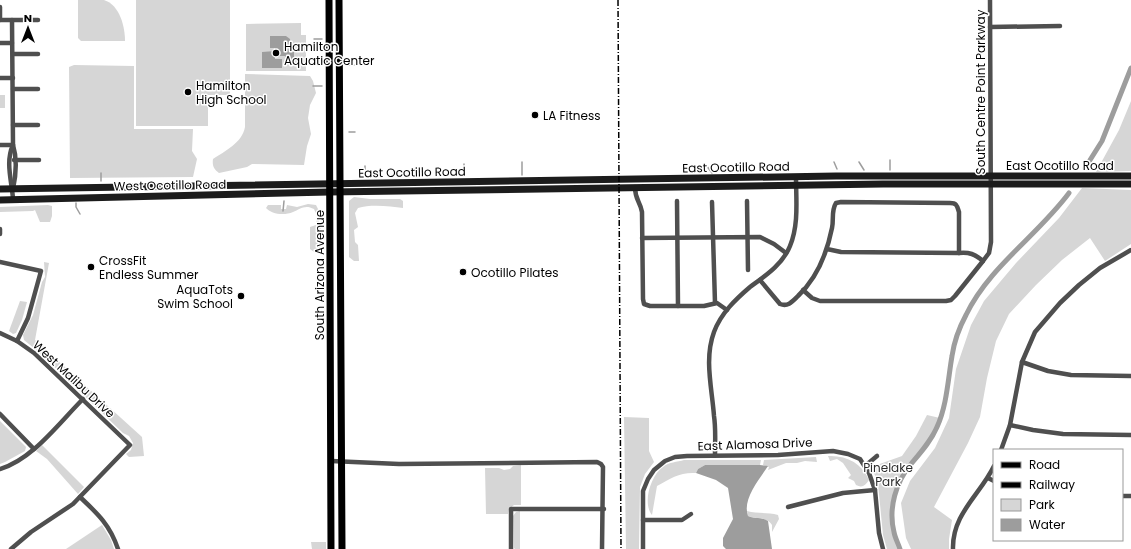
<svg xmlns="http://www.w3.org/2000/svg" width="1131" height="549" font-family="Poppins,sans-serif">
<rect width="100%" height="100%" fill="#fff"/>
<g fill="#d6d6d6">
<path d="M78,0C86,0 97,0 104,0C120,5 125,27 125,41H81L78,38Z"/>
<path d="M136,0H230V95H208V126H136Z"/>
<path d="M301,23V35H306V71H246V24Z"/>
<path d="M74,65L134,66V129H193L192,151L197,159L193,177L70,178L69,67Z"/>
<path d="M245,74L310,76L313,81L316,93L310,105L308,118L311,134L307,146L304,165L252,164L247,167L219,173C214,169 212,166 213,159C225,151 242,143 245,127Z"/>
<rect x="0" y="95" width="5" height="13"/>
<path d="M1131,101V171L1096,172L1119,130Z"/>
<path d="M1082,188L1131,190V244L1105,261L1090,238L1062,260L1036,285L1009,314L996,341L987,378L980,417L968,443L934,507L952,520L949,539V549H911L906,538L901,503L910,481L935,448L949,418L956,369L971,325L984,301L1016,263L1059,218Z"/>
<path d="M354,197L370,199H400L403,201V208C390,206 370,204 358,208L355,213L358,227L354,230L355,242L358,245L359,261H354L349,257V201Z"/>
<path d="M308,204L316,205L319,211V225L321,229V251L314,252L310,249V227L316,225L317,216L314,209C305,204 300,209 293,212C284,216 271,214 266,208L268,205H281V209H286L287,205L297,207Z"/>
<path d="M48,205L52,206V216L50,222H40L35,210L33,211L0,212V207Z"/>
<path d="M44,262L49,263L35,340L142,437L144,456L129,457L126,454L131,450L133,443L129,436L123,433L41,354L24,340L23,335L33,315L42,282L45,277Z"/>
<path d="M20,301L27,302L22,320L16,333L13,334L9,331Z"/>
<path d="M927,415L940,418C931,440 921,449 908,467C889,493 888,520 899,549H887L883,535L878,484L873,470L874,466L902,456L916,436Z"/>
<path d="M624,417L649,418V451L654,462L645,474L640,487L639,549H626Z"/>
<path d="M0,421L26,447L25,451L5,462L0,464Z"/>
<path d="M42,445L84,487L78,494L47,459L36,451Z"/>
<path d="M828,456C846,455 862,463 869,480C865,486 862,488 856,485L854,481L848,478L851,475L843,463L837,459L830,461Z"/>
<path d="M816,457L817,462L805,461L797,463H786L768,470L769,467L763,465L764,460Z"/>
<path d="M684,460H761L760,465H705L698,469L696,473C680,472 671,478 657,486L652,515C642,503 651,475 663,467C669,462 677,462 684,460Z"/>
<path d="M521,465V505H514L509,509L508,514H486L485,468H499L504,470L510,469L513,466Z"/>
<path d="M520,511V549H515L514,548L513,516L516,512Z"/>
<path d="M747,511C757,514 768,512 778,515L779,519L772,532V525C766,516 757,520 748,516Z"/>
<path d="M102,525L111,540L114,549H66Z"/>
<path d="M311,542H326V549H312Z"/>
</g>
<g fill="#9d9d9d">
<path d="M270,36H286L290,39L291,48L294,49V58L292,60H288V57H285V56H278V53L275,57V59H282V68H262V52L275,51V48H270Z"/>
<path d="M705,465H760L768,466C759,480 742,499 748,516C754,519 762,517 768,521L772,549H726L723,546V538L733,519L728,488L716,480L696,473L698,469Z"/>
</g>
<g fill="none" stroke-linecap="round" stroke-linejoin="round">
<g stroke="#9d9d9d" stroke-width="1.5">
<path d="M314,39H322"/>
<path d="M315,64H322"/>
<path d="M349,65H354"/>
<path d="M313,86H322"/>
<path d="M349,132H355"/>
<path d="M890,160V170"/>
<path d="M834,162L837,169"/>
<path d="M859,162L864,170"/>
<path d="M742,163V172"/>
<path d="M464,164V174"/>
<path d="M706,165L712,173"/>
<path d="M365,166V176"/>
<path d="M101,173V181"/>
<path d="M522,175V162"/>
<path d="M76,203V207L80,214"/>
<path d="M283,211L284,201"/>
</g>
<g stroke="#9d9d9d" stroke-width="5">
<path d="M1085,168L1102,141L1131,68"/>
<path d="M900,549C898,543 895,538 894,532C888,508 896,482 911,464C921,452 931,441 937,427C947,405 948,379 952,356C954,342 959,328 966,315C989,267 1037,236 1069,193"/>
</g>
<g stroke="#4f4f4f" stroke-width="4.5">
<path d="M0,7V20"/>
<path d="M0,20H38"/>
<path d="M12,20L13,145C17,158 16,175 13,189"/>
<path d="M990,27L1060,26"/>
<path d="M0,43H12"/>
<path d="M13,54H38"/>
<path d="M0,78H13"/>
<path d="M13,89H38"/>
<path d="M13,125H38"/>
<path d="M0,145H13"/>
<path d="M13,145C5,162 12,182 13,199"/>
<path d="M14,160H39"/>
<path d="M635,187C635,200 640,201 642,212L643,299L644,304L650,306H704L717,303L727,310"/>
<path d="M677,201L678,306"/>
<path d="M747,201L748,270"/>
<path d="M712,202L715,303"/>
<path d="M0,229V234"/>
<path d="M642,238L760,237L774,244L786,253"/>
<path d="M959,253C969,252 975,254 983,261L989,253L991,242L990,0"/>
<path d="M0,262L41,271L28,318L17,341"/>
<path d="M760,280L780,304C788,307 792,302 798,296C817,278 827,253 832,228C834,219 831,211 836,203L841,202L950,203C957,203 957,206 959,212V253L841,252L827,249"/>
<path d="M803,290L812,298L820,301H946L951,300L955,296L983,261"/>
<path d="M0,333L17,341L34,353L130,445L73,504L31,532L11,549"/>
<path d="M1022,362L1048,371L1071,375L1131,376"/>
<path d="M0,414L34,449"/>
<path d="M1010,425L1033,430L1063,434L1131,435"/>
<path d="M1001,450L1010,425L1022,362L1035,332L1060,303L1079,285L1100,268L1131,250"/>
<path d="M715,455C715,442 716,429 714,416C712,388 704,359 714,332C721,313 736,299 750,287C765,276 783,264 790,246C799,224 796,200 796,177"/>
<path d="M331,461L399,464L597,462L601,464L603,467L602,549"/>
<path d="M865,466L877,456"/>
<path d="M0,469C32,460 59,423 83,399"/>
<path d="M988,478L994,481"/>
<path d="M1122,496H1131"/>
<path d="M80,497C98,514 110,525 118,549"/>
<path d="M788,507L843,493L875,490"/>
<path d="M643,520H682L691,514"/>
<path d="M511,549V509H604"/>
<path d="M643,549V491L648,479L654,470L665,461L675,457L687,456L778,455L833,451L848,454L860,459L869,473L875,490L879,533L883,549"/>
<path d="M953,549C952,514 980,495 994,466"/>
</g>
<g stroke="#1c1c1c" stroke-width="7">
<path d="M0,189L836,176H1131"/>
<path d="M0,200L329,192L883,184H1131"/>
</g>
<g stroke="#000" stroke-width="7">
<path d="M329,0L331,549"/>
<path d="M339,0L342,549"/>
</g>
<path stroke="#000" stroke-width="1.5" stroke-dasharray="6 2 1 2" stroke-linecap="butt" d="M618,0L621,549"/>
</g>
<g fill="#000" stroke="#fff" stroke-width="1.5">
<circle cx="276" cy="53" r="4"/>
<circle cx="188" cy="92" r="4"/>
<circle cx="535" cy="115" r="4"/>
<circle cx="91" cy="267" r="4"/>
<circle cx="463" cy="272" r="4"/>
<circle cx="241" cy="296" r="4"/>
</g>
<g text-anchor="middle" dominant-baseline="central" stroke-width="3" stroke-linejoin="round" paint-order="stroke">
<g font-size="12" fill="#000" stroke="#fff" text-anchor="start">
<text x="284" y="46">Hamilton<tspan x="284" dy="14">Aquatic Center</tspan></text>
<text x="196" y="85">Hamilton<tspan x="196" dy="14">High School</tspan></text>
<text x="543" y="115">LA Fitness</text>
<text x="99" y="260">CrossFit<tspan x="99" dy="14">Endless Summer</tspan></text>
<text x="471" y="272">Ocotillo Pilates</text>
<text x="233" y="289" text-anchor="end">AquaTots<tspan x="233" dy="14">Swim School</tspan></text>
</g>
<g font-size="12" fill="#000" stroke="#fff">
<text transform="translate(980 92) rotate(-90)">South Centre Point Parkway</text>
<text x="1060" y="165">East Ocotillo Road</text>
<text transform="translate(736 167) rotate(-1)">East Ocotillo Road</text>
<text transform="translate(412 172) rotate(-1)">East Ocotillo Road</text>
<text transform="translate(170 185) rotate(-1)">West Ocotillo Road</text>
<text transform="translate(319 275) rotate(-90)">South Arizona Avenue</text>
<text transform="translate(74 379) rotate(43)">West Malibu Drive</text>
<text transform="translate(755 444) rotate(-2)">East Alamosa Drive</text>
</g>
<g font-size="12" fill="#2d2d2d" stroke="#fff">
<text x="888" y="467">Pinelake<tspan x="888" dy="14">Park</tspan></text>
</g>
</g>
<rect x="993" y="449" width="130" height="92" fill="#ffffff" stroke="#999999"/>
<rect x="1001" y="462" width="20" height="6" fill="#000000" stroke="#999999"/>
<text x="1029" y="469" font-size="12" fill="#000000">Road</text>
<rect x="1001" y="482" width="20" height="6" fill="#000000" stroke="#999999"/>
<text x="1029" y="489" font-size="12" fill="#000000">Railway</text>
<rect x="1001" y="499" width="20" height="12" fill="#d6d6d6" stroke="#999999"/>
<text x="1029" y="509" font-size="12" fill="#000000">Park</text>
<rect x="1001" y="519" width="20" height="12" fill="#9d9d9d" stroke="#999999"/>
<text x="1029" y="529" font-size="12" fill="#000000">Water</text>
<g transform="translate(28 28)" stroke="#ffffff" stroke-width="3" paint-order="stroke">
<path d="M0-3L7 15L0 10L-7 15Z" fill="#000000"/>
<text y="-6" font-size="11" font-weight="bold" text-anchor="middle" fill="#000000">N</text>
</g>
</svg>
